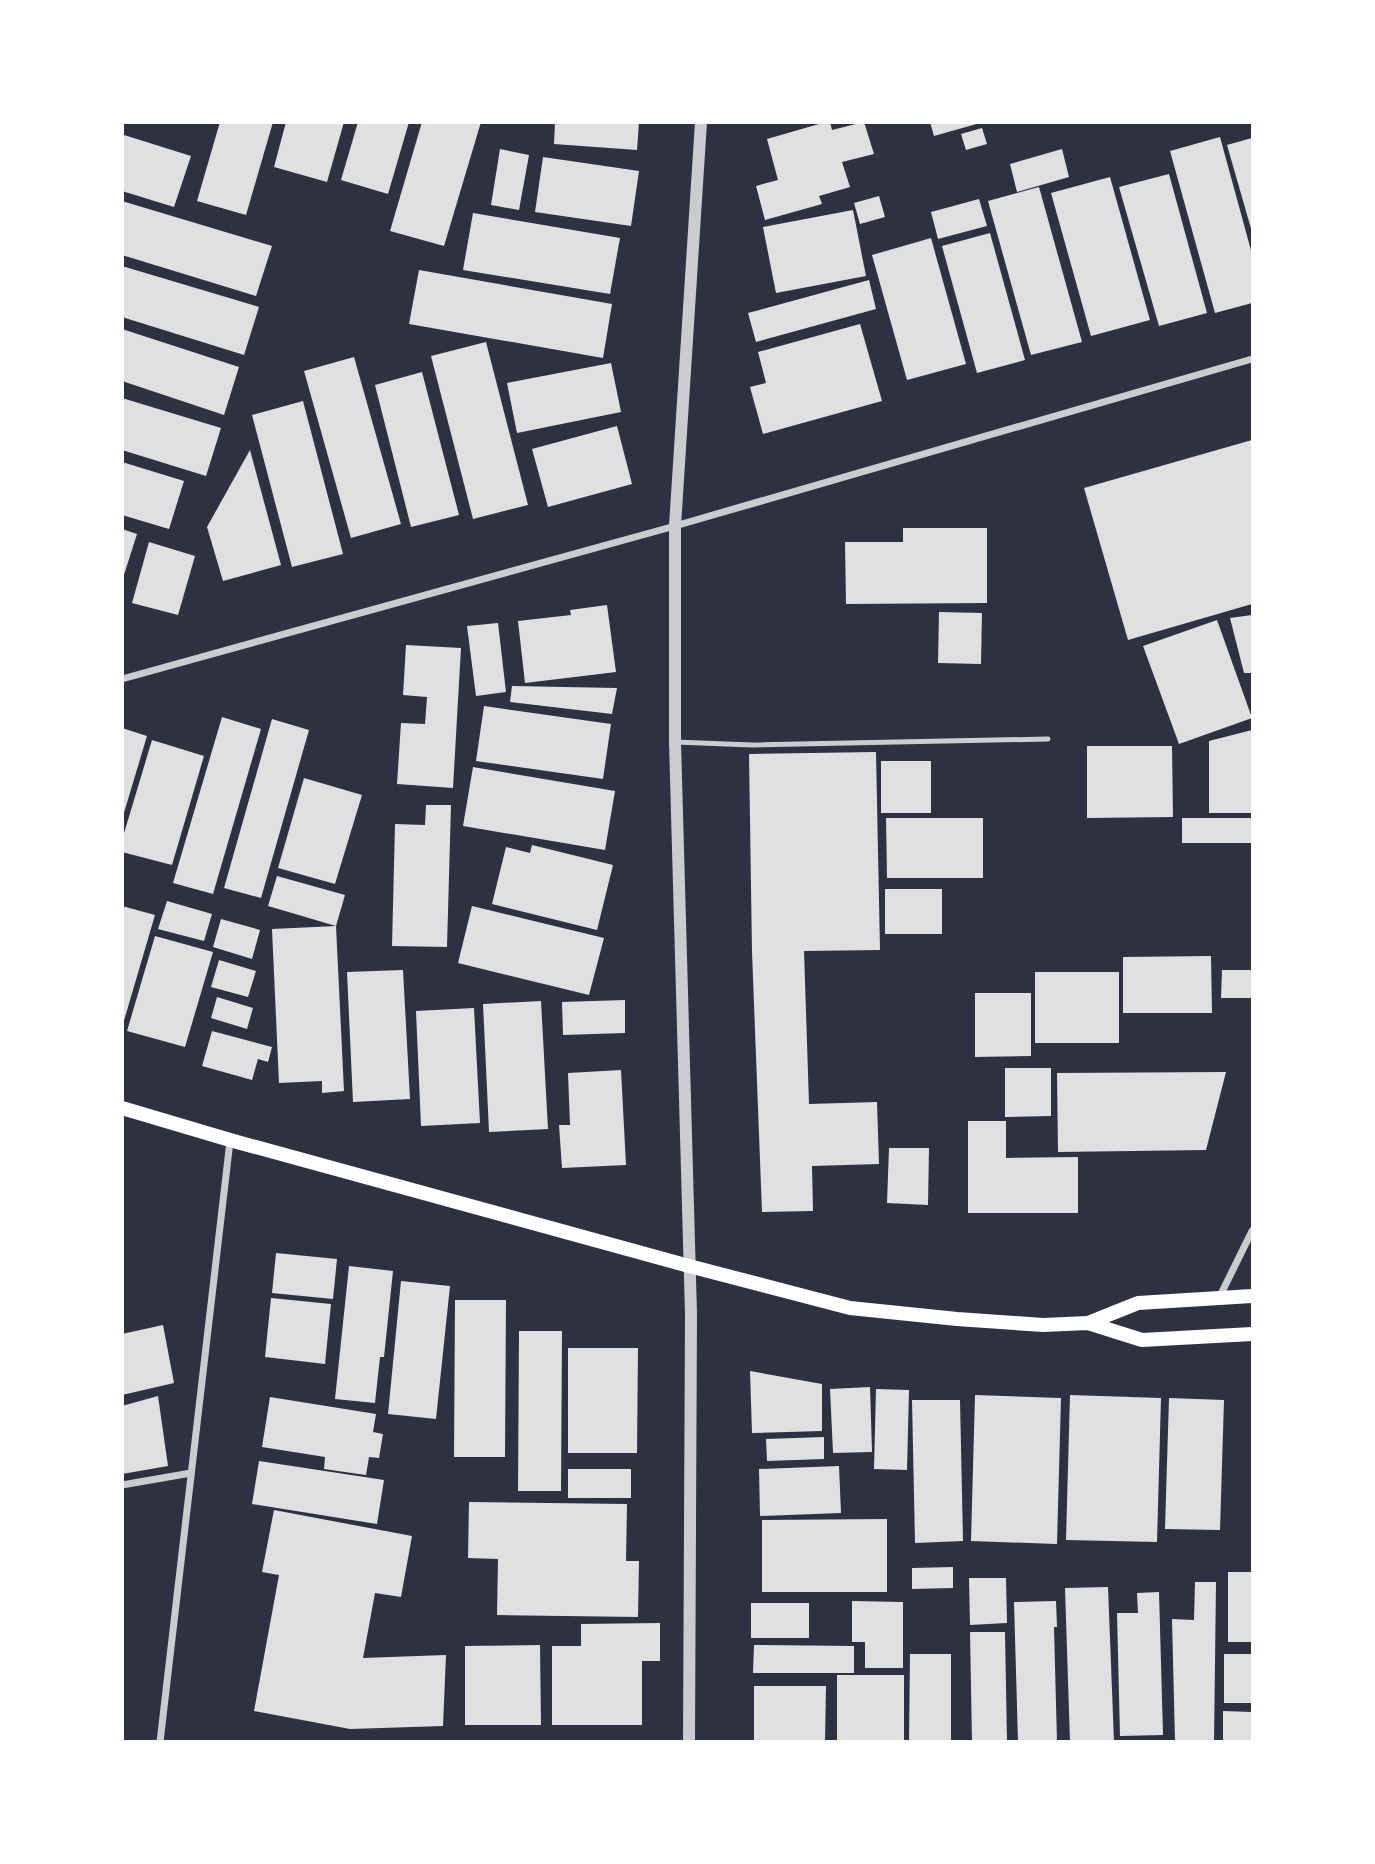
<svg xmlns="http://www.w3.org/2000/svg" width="1375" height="1864" font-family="'PT Sans',sans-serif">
<rect width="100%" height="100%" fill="#2d3142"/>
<g fill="#e0e0e3">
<path d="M220,122H273L246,215L197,201Z"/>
<path d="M286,122H344L327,182L274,167Z"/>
<path d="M358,122H409L388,194L341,180Z"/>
<path d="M422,122H481L444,246L390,231Z"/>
<path d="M555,122H639L637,150L554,144Z"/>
<path d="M826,122H830L832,130L864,122L874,154L842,162L850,187L819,196L822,204L765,220L756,186L778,180L767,139Z"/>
<path d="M930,122H980V123L934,136Z"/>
<path d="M982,128L987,144L966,150L961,134Z"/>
<path d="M124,135L191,156L174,207L122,191Z"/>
<path d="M1220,137L1252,254V303L1215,313L1170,151Z"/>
<path d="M1252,138V232L1227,145Z"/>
<path d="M500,149L529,155L519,210L491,205Z"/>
<path d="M1062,149L1069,177L1017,192L1010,164Z"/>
<path d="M543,157L639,171L631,226L535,212Z"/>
<path d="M1169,174L1207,313L1159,326L1119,187Z"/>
<path d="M1110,177L1150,320L1091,336L1051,193Z"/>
<path d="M1039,187L1082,342L1031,355L988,201Z"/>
<path d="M879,196L885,217L860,224L854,203Z"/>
<path d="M979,199L987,226L938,239L931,212Z"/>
<path d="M122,201L272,246L256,296L122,255Z"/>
<path d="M853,210L866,276L776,293L763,227Z"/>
<path d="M473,213L620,238L610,294L463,270Z"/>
<path d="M990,233L1025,360L977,373L942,246Z"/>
<path d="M931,238L966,364L907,380L872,255Z"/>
<path d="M122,266L259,307L244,355L122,317Z"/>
<path d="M419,270L612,304L603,358L409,324Z"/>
<path d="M869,280L876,309L756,342L748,313Z"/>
<path d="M860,324L882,401L763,434L750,387L766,383L758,352Z"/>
<path d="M122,329L239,367L224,415L122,381Z"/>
<path d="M486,342L528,505L473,519L431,356Z"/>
<path d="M354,357L401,524L351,538L304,371Z"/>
<path d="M611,363L621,412L517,433L507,383Z"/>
<path d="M422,372L459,515L411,527L375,385Z"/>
<path d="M122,398L221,428L206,476L122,450Z"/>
<path d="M303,401L343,554L292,567L252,415Z"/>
<path d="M617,426L632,484L548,507L532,449Z"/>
<path d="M1252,440V604L1128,640L1084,488Z"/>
<path d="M250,450L281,565L223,581L207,527Z"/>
<path d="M122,462L184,481L169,529L122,515Z"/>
<path d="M903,528H987V603L846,604L845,542H903Z"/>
<path d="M122,529L137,534L123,578H122Z"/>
<path d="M149,542L195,556L178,615L132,603Z"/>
<path d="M607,605L616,672L525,683L518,621L571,615L570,610Z"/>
<path d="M939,612L982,613L981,664L938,663Z"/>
<path d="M1252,615V673H1244L1230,618Z"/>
<path d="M1217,620L1252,718L1179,744L1143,646Z"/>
<path d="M498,623L506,692L476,696L467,626Z"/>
<path d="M406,645L461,648L453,788L397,784L401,723L425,724L427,697L403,695Z"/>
<path d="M512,686L617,688L612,714L510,702Z"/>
<path d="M484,706L611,724L603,779L476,761Z"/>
<path d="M222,717L261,729L213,894L173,883Z"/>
<path d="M272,719L309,730L261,898L224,888Z"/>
<path d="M122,728L147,736L123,816H122Z"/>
<path d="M1252,730V813H1209V741Z"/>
<path d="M152,740L204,756L172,865L122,852V840Z"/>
<path d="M1087,746H1172L1173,817L1087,818Z"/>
<path d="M876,752L880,950L804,951L809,1104L877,1102L879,1164L812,1166L813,1211L762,1212L752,952L749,754Z"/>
<rect x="881" y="761" width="50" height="52"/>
<path d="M473,767L615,791L605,850L463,826Z"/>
<path d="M304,778L362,795L335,884L278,868Z"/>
<path d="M426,805H451L447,947L392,946L395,824L425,825Z"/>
<path d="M886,818H983V878H887Z"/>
<rect x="1182" y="818" width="70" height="25"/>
<path d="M532,845L613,865L597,930L492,904L506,847L530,853Z"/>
<path d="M277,876L345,895L336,926L268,906Z"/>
<rect x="885" y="889" width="57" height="45"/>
<path d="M167,901L212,914L204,941L158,929Z"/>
<path d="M122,906L155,915L123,1024H122Z"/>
<path d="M472,906L604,938L589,995L458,963Z"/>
<path d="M221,919L260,930L252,959L213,947Z"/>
<path d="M336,926L344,1091L322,1093V1081L279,1083L272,929Z"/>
<path d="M155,936L213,952L185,1047L127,1031Z"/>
<path d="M1211,956L1212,1013H1123V957Z"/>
<path d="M219,960L256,971L248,997L211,987Z"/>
<path d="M403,970L410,1099L353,1102L347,972Z"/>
<path d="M1222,970H1252V998H1221Z"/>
<rect x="1035" y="972" width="84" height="71"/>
<path d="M975,993H1031V1056L975,1057Z"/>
<path d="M217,997L253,1008L247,1029L211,1018Z"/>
<path d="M625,1000V1033L563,1035L562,1002Z"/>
<path d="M541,1001L548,1129L489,1132L483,1004Z"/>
<path d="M474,1008L480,1123L421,1126L416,1011Z"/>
<path d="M212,1031L272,1047L268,1062L258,1059L252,1080L202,1066Z"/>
<path d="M1005,1068H1051V1116L1005,1117Z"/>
<path d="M621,1070L626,1165L562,1168L559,1125H570L568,1073Z"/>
<path d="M1226,1072L1206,1150L1058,1152L1057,1073Z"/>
<path d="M968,1121H1006V1158L1078,1157V1213H968Z"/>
<path d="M889,1148H929L928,1205L887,1203Z"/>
<path d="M276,1253L337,1259L333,1299L272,1293Z"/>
<path d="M349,1266L393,1271L384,1357H380L375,1403L335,1399Z"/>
<path d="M401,1281L450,1286L436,1419L388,1414Z"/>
<path d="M271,1298L331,1304L325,1364L265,1357Z"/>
<path d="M455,1300H506L505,1457H454Z"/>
<path d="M163,1325L174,1383L122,1395V1334Z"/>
<path d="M519,1331H562L561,1491H518Z"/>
<path d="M568,1348H638L637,1453H568Z"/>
<path d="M750,1371L822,1384V1431L752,1433Z"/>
<path d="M870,1387L872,1452L833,1453L830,1389Z"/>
<path d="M876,1389L909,1390L907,1470L874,1469Z"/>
<path d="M975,1395L1061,1398L1057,1544L971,1541Z"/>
<path d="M1070,1395L1161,1398L1157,1542L1066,1540Z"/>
<path d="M158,1396L168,1466L122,1474V1406Z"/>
<path d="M270,1397L376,1414L373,1432L383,1434L379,1458L369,1457L366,1475L324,1469L325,1457L262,1447Z"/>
<path d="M1169,1398L1224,1400L1220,1530L1165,1529Z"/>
<path d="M912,1400H960L963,1541L915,1543Z"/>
<path d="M824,1437V1459L767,1461L766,1439Z"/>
<path d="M259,1461L384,1480L377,1524L252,1504Z"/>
<path d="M839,1466L841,1513L760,1516L759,1469Z"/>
<rect x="568" y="1469" width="63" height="29"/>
<path d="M469,1502L627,1504L626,1561H639L638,1617L497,1615L498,1559L468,1558Z"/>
<path d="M274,1510L412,1536L401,1597L375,1593L363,1658L446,1655L443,1726L350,1729L254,1711L279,1575L262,1572Z"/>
<path d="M887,1519V1592H762V1520Z"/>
<path d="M953,1567V1588L912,1589V1568Z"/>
<rect x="1228" y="1572" width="24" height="70"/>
<path d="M969,1578H1006L1007,1623L970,1625Z"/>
<path d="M1195,1582H1216L1214,1742H1175L1172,1619L1194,1620Z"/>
<path d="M1108,1587L1114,1742H1070L1065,1588Z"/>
<path d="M1159,1592L1163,1735L1120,1736L1117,1613H1138L1137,1593Z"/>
<path d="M852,1601L903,1602V1668H865V1642H852Z"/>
<path d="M1056,1601L1057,1627H1054L1057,1742H1018L1014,1602Z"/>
<rect x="751" y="1603" width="58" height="35"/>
<path d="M660,1623V1661H642V1725H552V1646H581V1624Z"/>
<path d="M970,1632H1005L1007,1742H972Z"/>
<path d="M540,1645L541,1725H465V1646Z"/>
<path d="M754,1645L854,1646V1673H753Z"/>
<path d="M910,1654H951V1742H909Z"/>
<rect x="1224" y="1654" width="28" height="49"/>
<rect x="837" y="1675" width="67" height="67"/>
<path d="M754,1686H826L825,1742H754Z"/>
<path d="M1223,1711L1252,1712V1742H1223Z"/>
</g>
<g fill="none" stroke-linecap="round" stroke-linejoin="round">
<path stroke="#caccd0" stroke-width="5" d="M675,742L752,745L1048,739"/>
<g stroke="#caccd0" stroke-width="7">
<path d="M122,679L675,526L1252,359"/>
<path d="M1219,1298L1252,1231"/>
<path d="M122,1485L191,1473"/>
<path d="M160,1742L230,1141"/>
</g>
<path stroke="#caccd0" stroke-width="12" d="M689,1742L691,1314L675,742V526L701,122"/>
<g stroke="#fff" stroke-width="14">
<path d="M122,1108L230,1140L689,1266L850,1308L957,1319L1043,1325L1088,1323L1142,1340L1252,1334"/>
<path d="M1088,1323L1138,1303L1252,1296"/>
</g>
</g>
<rect width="1375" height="1864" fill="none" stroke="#ffffff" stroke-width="248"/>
</svg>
